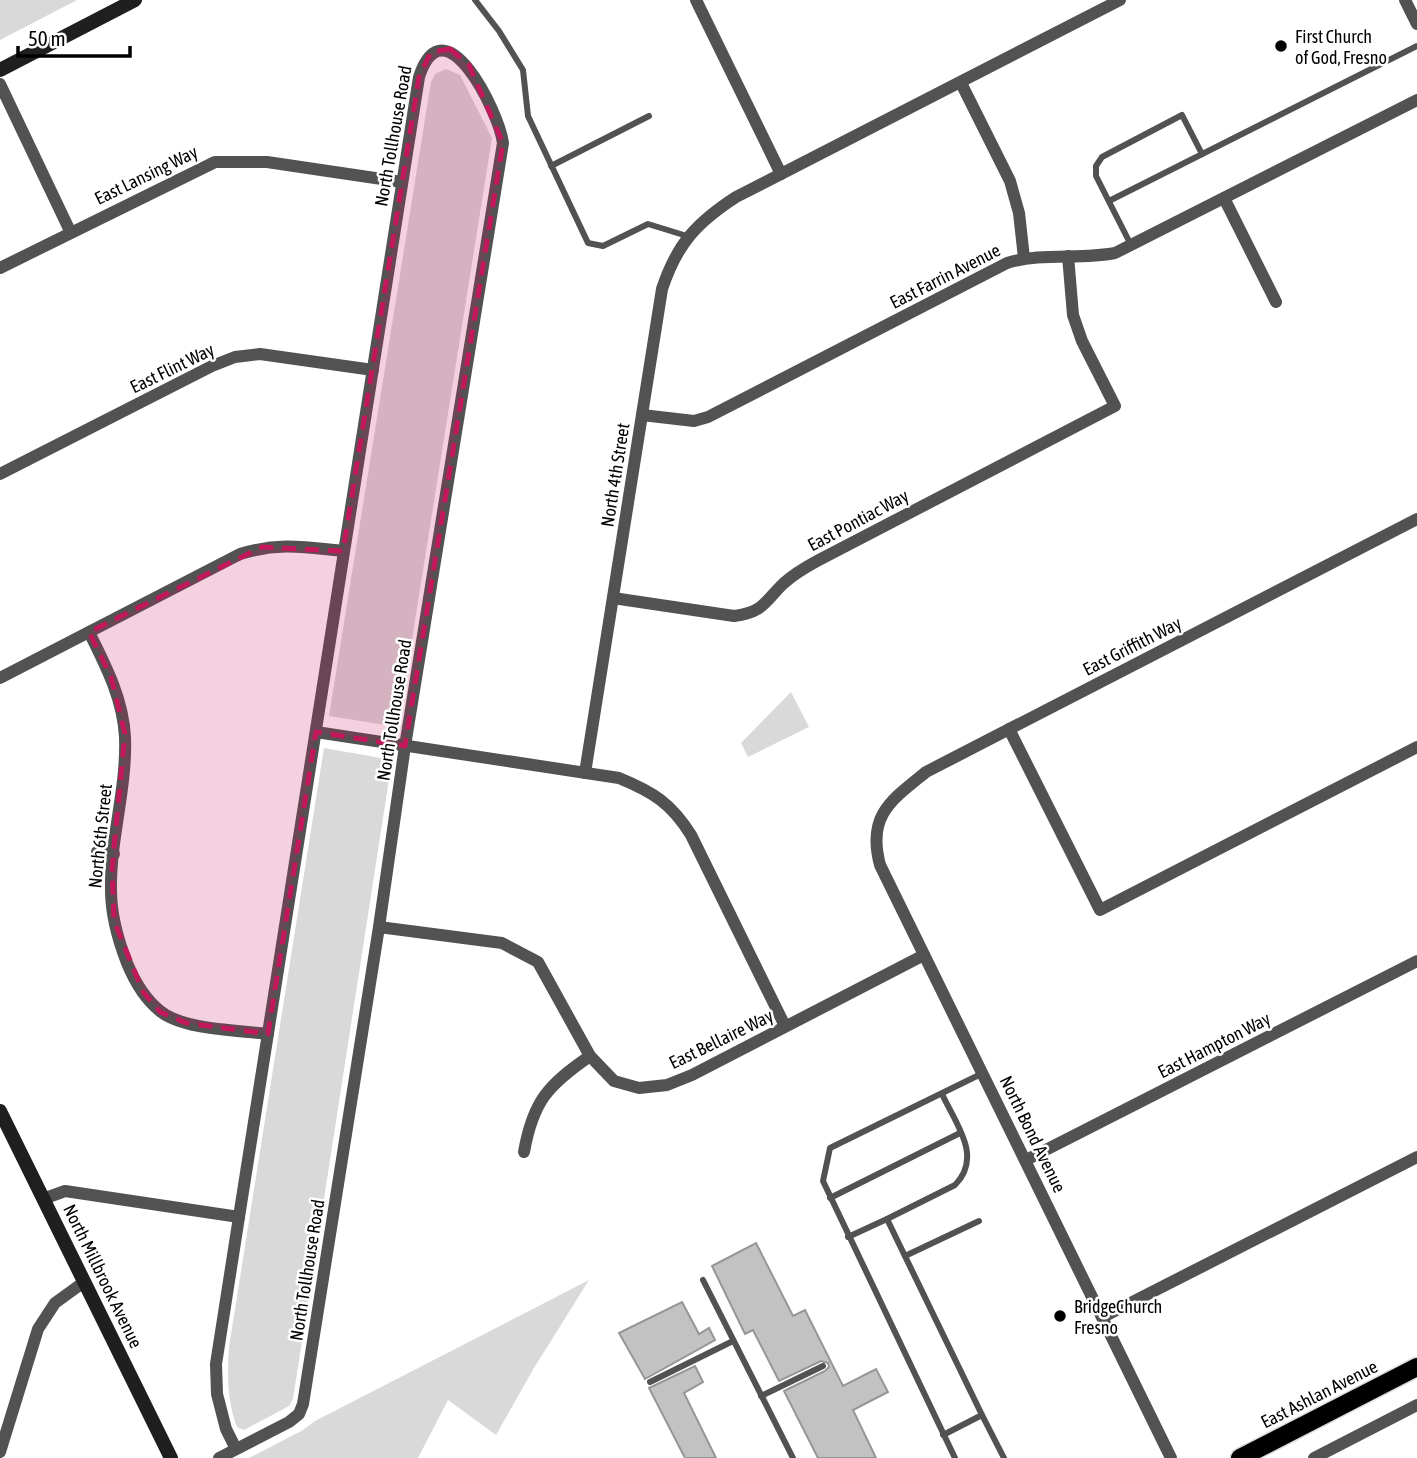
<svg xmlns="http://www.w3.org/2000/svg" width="1417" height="1458" font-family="'Asap Condensed',sans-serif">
<rect width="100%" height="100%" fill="#fff"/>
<g fill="#d9d9d9">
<path d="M0,0H77L0,40Z"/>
<path d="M446,69L460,75L492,138L398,727L329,716L431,82L435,74Z"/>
<path d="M791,692L809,727L748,757L741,743Z"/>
<path d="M324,748L392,760L293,1399L289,1406L244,1430L237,1427C227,1401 227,1375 229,1347Z"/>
<path d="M589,1280L534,1368L496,1435L448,1400L418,1458H249L303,1430L315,1421Z"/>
</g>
<g fill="#c2c2c2" stroke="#969696" stroke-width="2">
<path d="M756,1243L793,1316L805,1310L843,1386L876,1369L888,1392L853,1410L876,1458H818L784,1391L825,1371L829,1367L828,1363L821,1361L779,1381L753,1330L745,1334L712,1266Z"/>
<path d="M682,1302L699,1334L709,1328L715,1340L645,1379L619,1333Z"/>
<path d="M695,1366L703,1382L684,1393L716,1458H685L649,1388Z"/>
</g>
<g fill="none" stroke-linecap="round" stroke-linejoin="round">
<defs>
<path id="primary" d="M1240,1458L1417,1367"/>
</defs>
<use href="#primary" stroke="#dbdbdb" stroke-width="21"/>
<g stroke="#525252" stroke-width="6">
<path d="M475,0L499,31L523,70L528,116L588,243L603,246L648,224L687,236"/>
<path d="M551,166L649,116"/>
<path d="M1109,201L1417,46"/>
<path d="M1131,245L1096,176V166L1102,157L1182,115L1202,154"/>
<path d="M942,1094C956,1124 983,1157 955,1185L887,1219L982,1415L943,1435"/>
<path d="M830,1198L960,1133"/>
<path d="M848,1237L887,1219"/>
<path d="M905,1256L979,1221"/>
<path d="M703,1280L793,1458"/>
<path d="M650,1382L733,1341"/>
<path d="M761,1396L823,1366"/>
<path d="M982,1415L1004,1458"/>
<path d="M955,1458L823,1181L830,1148L981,1074"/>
</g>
<g stroke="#525252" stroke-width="12">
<path d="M696,0L781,174"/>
<path d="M1405,0L1417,24"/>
<path d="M961,83L1010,181L1019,213L1024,258"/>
<path d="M0,84L70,231"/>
<path d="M1224,198L1276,302"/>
<path d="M0,268L215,162H267L402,182"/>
<path d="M642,415L694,421L708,417L1007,263C1043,252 1079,260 1115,253L1417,100"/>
<path d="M0,474L212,366L235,357L260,354L373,370"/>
<path d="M613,598L734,616C764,612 764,602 784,583C794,574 806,567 817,561L1115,406L1082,341L1073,315L1068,256"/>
<path d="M89,632C106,666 123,699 125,737C127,789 110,839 111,890C111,915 118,940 127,963C134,980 145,999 160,1011C183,1030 238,1030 268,1034"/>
<path d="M0,678L240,554C279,542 304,547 343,551"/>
<path d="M1009,729L1100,910L1417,747"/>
<path d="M316,732L619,778C653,792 671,803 691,835L785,1026"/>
<path d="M585,773L662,289C677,244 696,223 736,197L1120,0"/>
<path d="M97,852L114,854"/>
<path d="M379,927L502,943L538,962L590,1056L614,1081L639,1088L667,1085L692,1075L924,955"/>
<path d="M524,1152C533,1101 548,1085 590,1056"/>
<path d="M1026,1160L1417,961"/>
<path d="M43,1199L65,1191L239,1217"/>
<path d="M1103,1317L1417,1157"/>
<path d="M0,1452L38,1329L55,1303L84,1282"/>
<path d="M219,1458L289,1422L299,1414L303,1404L379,927L405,746L503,143C499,112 444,0 419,77L239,1217L216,1364L217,1394L226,1429L236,1449"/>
<path d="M1171,1458L880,865C867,816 890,801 926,772L1417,519"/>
<path d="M1314,1458L1417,1405"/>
</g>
<g stroke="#1f1f1f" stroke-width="14">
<path d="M0,70L135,0"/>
<path d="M0,1111L171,1458"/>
</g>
<use href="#primary" stroke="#000" stroke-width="18"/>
</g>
<path fill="#c2185b" fill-opacity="0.2" stroke="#c2185b" stroke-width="5" stroke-dasharray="14 9" stroke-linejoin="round" d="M450,49L469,65L503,143L405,746L316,732L268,1034L186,1023L160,1012L143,992L114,921L112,868L125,734L111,677L89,632L262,547L343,551L419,77L431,52Z"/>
<g fill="#000" stroke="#fff" stroke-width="2.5">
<circle cx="1281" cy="46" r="7"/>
<circle cx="1060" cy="1316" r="7"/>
</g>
<g text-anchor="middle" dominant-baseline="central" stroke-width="5" stroke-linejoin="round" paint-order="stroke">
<g font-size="18" fill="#000" stroke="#fff" text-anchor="start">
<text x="1295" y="36">First Church<tspan x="1295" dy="21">of God, Fresno</tspan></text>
<text x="1074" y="1306">BridgeChurch<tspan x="1074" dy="21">Fresno</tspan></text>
</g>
<g font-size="18" fill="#000" stroke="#fff">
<text transform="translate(393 136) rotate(-80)">North Tollhouse Road</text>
<text transform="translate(146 175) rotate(-26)">East Lansing Way</text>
<text transform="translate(945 276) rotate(-27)">East Farrin Avenue</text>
<text transform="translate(172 368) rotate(-26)">East Flint Way</text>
<text transform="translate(615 475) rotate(-81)">North 4th Street</text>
<text transform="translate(858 520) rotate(-28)">East Pontiac Way</text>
<text transform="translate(1132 646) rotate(-27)">East Griffith Way</text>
<text transform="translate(394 710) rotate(-81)">North Tollhouse Road</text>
<text transform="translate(100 836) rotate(-84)">North 6th Street</text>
<text transform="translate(721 1039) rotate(-26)">East Bellaire Way</text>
<text transform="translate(1214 1045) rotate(-27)">East Hampton Way</text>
<text transform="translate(1033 1134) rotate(64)">North Bond Avenue</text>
<text transform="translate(307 1270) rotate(-81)">North Tollhouse Road</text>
<text transform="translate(103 1276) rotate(64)">North Millbrook Avenue</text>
<text transform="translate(1319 1394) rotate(-27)">East Ashlan Avenue</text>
</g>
</g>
<path d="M18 46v10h112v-10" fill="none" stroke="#000000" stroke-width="3.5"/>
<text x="28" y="46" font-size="21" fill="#000000" stroke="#ffffff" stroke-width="5" paint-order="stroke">50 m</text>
</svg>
